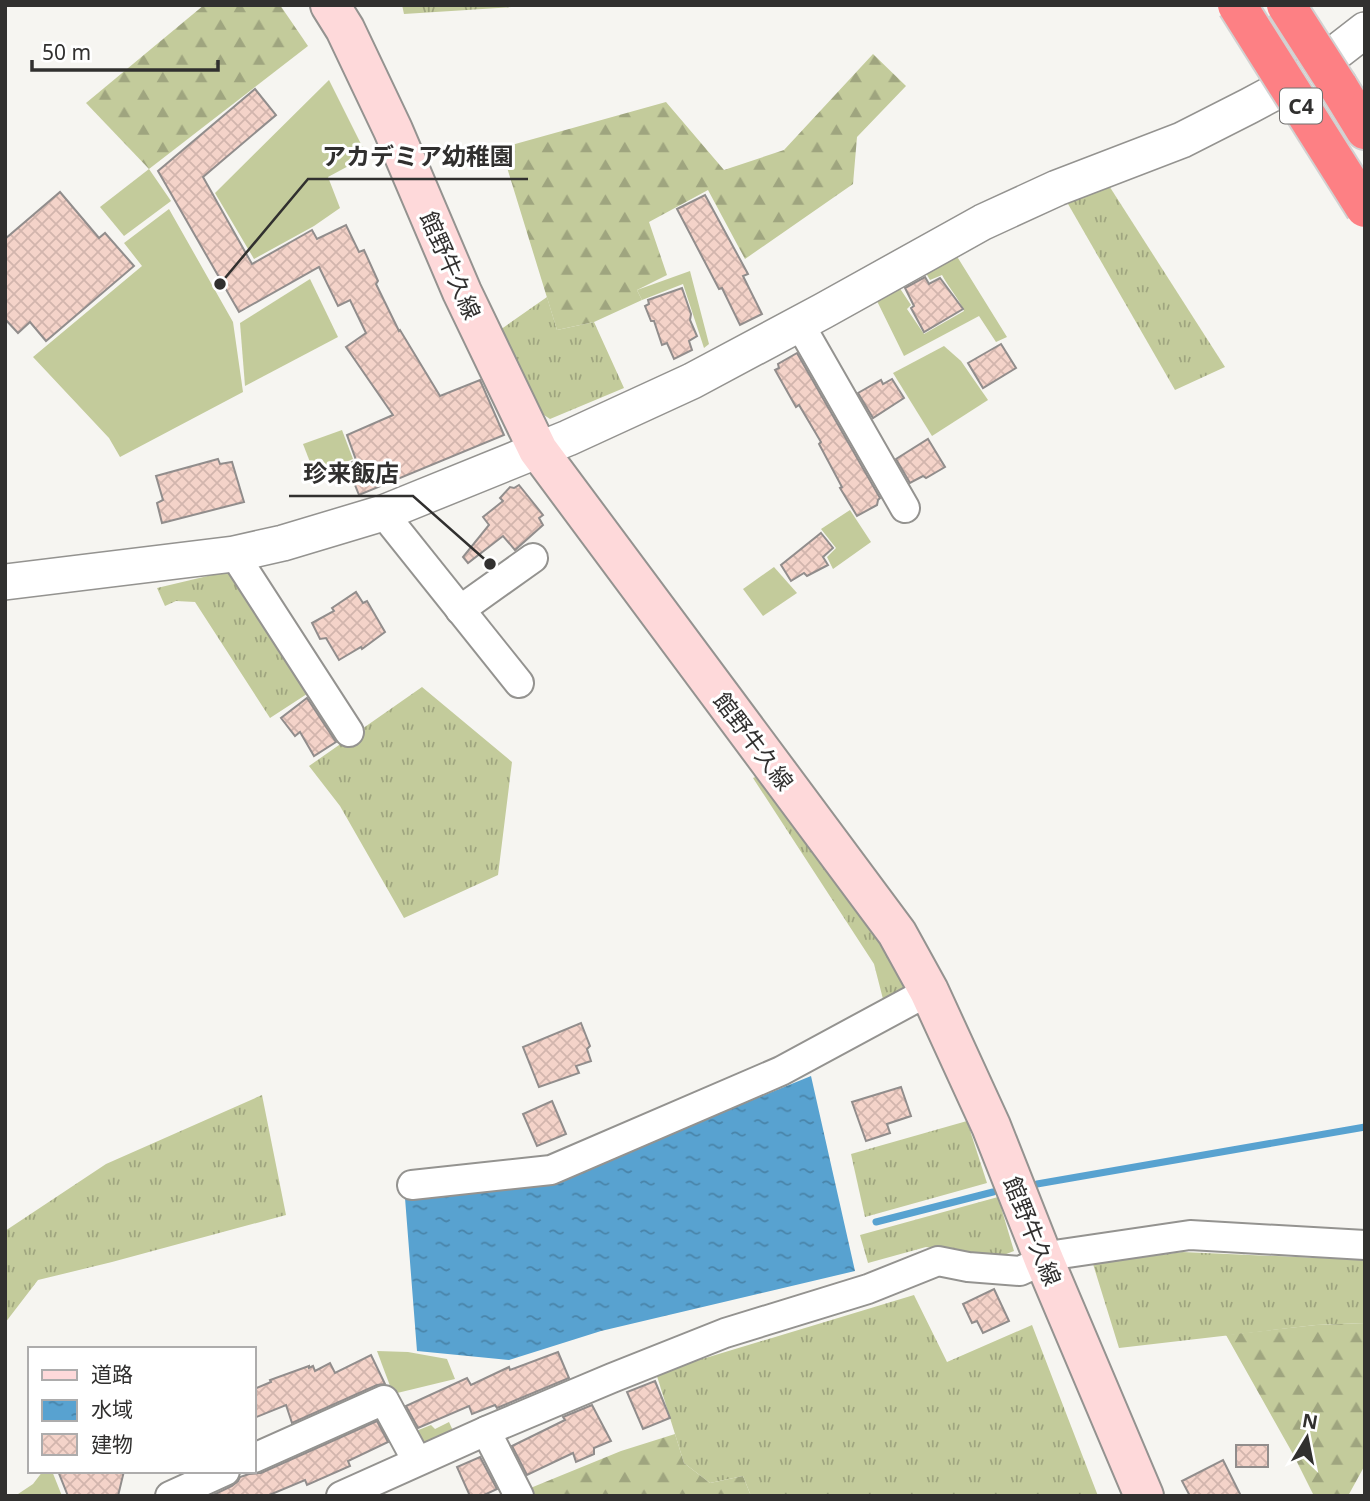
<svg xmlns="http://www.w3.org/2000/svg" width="1370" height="1501" font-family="'Noto Sans','Noto Sans JP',sans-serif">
<defs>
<pattern id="grass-tufts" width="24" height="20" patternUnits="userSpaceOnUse" patternTransform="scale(1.75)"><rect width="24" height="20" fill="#c3cb9b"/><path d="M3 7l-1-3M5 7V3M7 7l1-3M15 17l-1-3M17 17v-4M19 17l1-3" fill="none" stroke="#9fa57f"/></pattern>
<pattern id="forest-firs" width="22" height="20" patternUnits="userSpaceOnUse" patternTransform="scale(1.75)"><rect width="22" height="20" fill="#c3cb9b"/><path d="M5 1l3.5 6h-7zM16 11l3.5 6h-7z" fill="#9fa57f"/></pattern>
<pattern id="water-ripples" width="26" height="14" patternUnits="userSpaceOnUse" patternTransform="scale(1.75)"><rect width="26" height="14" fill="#58a2d0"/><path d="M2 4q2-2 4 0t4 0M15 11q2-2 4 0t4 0" fill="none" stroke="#4984a9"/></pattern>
<pattern id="building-cross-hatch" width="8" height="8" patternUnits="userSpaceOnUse" patternTransform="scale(1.75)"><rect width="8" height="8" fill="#f4d3c9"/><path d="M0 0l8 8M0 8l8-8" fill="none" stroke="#d2b5ad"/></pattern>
</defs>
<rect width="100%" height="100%" fill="#f6f5f1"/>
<g fill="url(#grass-tufts)">
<path d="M402,5H543L404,14Z"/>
<path d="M1106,181L1225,367L1175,390L1064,197Z"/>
<path d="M547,297L557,330L594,322L624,388L550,419L529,405L497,332Z"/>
<path d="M233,570L310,692L270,718L195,602L176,601L165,606L157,588Z"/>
<path d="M422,687L512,762L498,875L404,918L340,806L309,766Z"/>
<path d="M764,773L916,992L884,1003L874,964L753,778Z"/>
<path d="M262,1095L286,1215L112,1262L38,1280L5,1323V1231L106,1164Z"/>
<path d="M967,1121L987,1183L865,1217L851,1154Z"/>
<path d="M998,1197L1014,1251L996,1258L926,1247L868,1263L860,1235Z"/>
<path d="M1182,1252L1365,1260V1323L1316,1325L1119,1348L1093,1264Z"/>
<path d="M914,1295L947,1362L1032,1325L1098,1496H751L743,1476L710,1483L684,1463L656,1373Z"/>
</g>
<g fill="url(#forest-firs)">
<path d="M204,5H280L308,46L149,169L86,103Z"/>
<path d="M873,54L906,86L857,137L853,184L745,259L708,190L649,222L667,275L637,290L642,300L594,322L557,330L501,148L666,102L724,170L784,150Z"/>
<path d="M1365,1323V1465L1348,1496H1314L1293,1454L1226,1335L1316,1325Z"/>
<path d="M675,1434L684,1463L710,1483L743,1476L751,1496H531L528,1489L621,1451Z"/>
</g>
<g fill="#c3cb9b">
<path d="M329,80L367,156L328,177L340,208L314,226L254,259L215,193Z"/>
<path d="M149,169L171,201L124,236L100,207Z"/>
<path d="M169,209L233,322L243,392L120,457L109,438L33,357L142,266L124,243Z"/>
<path d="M953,250L1007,337L996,342L979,316L904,356L876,299L897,284L911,305L907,309L924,334L964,311C958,297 949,288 942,275L930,280L923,268Z"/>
<path d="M690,271L709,344L704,348L683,284L642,300L637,290Z"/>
<path d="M310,279L338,337L245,386L240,323Z"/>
<path d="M944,346L961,361L988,400L932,436L893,373Z"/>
<path d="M342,430L353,459L315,475L303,444Z"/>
<path d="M850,510L871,542L833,569L827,557L836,548L821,529Z"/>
<path d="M774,567L797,593L763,616L743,589Z"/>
<path d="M377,1351L408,1352L447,1359L455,1379L393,1394Z"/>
<path d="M449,1422L455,1435L427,1447L418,1444L416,1431L431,1425L435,1429Z"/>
<path d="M43,1471H52L62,1496H15L33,1484Z"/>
</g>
<path fill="url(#water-ripples)" d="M811,1076L855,1271L601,1331L509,1360L417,1351L405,1198L548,1184Z"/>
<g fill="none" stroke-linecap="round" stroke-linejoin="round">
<g stroke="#58a2d0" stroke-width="7">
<path d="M1037,1184L1365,1127"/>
<path d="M876,1222L993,1192"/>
</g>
</g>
<g fill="url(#building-cross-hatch)" stroke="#918d8c" stroke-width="2">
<path d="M255,89L276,115L203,177L252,264L312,230L317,239L346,225L359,252L364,250L378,281L376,284L399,331L400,330L440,396L480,380L504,435L359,495L347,465L356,460L347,435L393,415L346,347L366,333L350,300L338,306L319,267L239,312L158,171Z"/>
<path d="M60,192L99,238L105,233L134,266L46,341L30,322L18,333L5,319V239Z"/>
<path d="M705,195L748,274L743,276L762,314L740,325L722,288L719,289L677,209Z"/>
<path d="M925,277L929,284L940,278L963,309L924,332L911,308L914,306L905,288Z"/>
<path d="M682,288L691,314L690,320L697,336L689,341L692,350L674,359L667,343L662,345L654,321H651L645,306L649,304L648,300Z"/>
<path d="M1001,344L1016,368L983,388L968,363Z"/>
<path d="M797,353L880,498L878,500L877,505L857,516L840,488L842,487L819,444L821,442L799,405L796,407L775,370L779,368L778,364Z"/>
<path d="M892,379L904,398L873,418L858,393L881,380L883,384Z"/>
<path d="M928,439L945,467L926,478L923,476L910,483L896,459Z"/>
<path d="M218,459L220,464L232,462L244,502L162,523L157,503L163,500L156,476Z"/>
<path d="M519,485L543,515L539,518L543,525L515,550L503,536L468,563L463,557L489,525L483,517L503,501L500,498L510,487L514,488Z"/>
<path d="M821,533L833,548L823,557L828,565L807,576L804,573L791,581L781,565Z"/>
<path d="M356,592L363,603L367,601L385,632L362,649L361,647L339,660L326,638L320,639L312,623L334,611L332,608Z"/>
<path d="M307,698L336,742L314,756L300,732L295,736L281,718Z"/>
<path d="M581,1023L590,1046L587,1049L591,1061L576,1066L579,1073L539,1087L523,1047Z"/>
<path d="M901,1087L911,1116L887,1124L890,1133L866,1141L852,1102Z"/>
<path d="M552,1101L566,1134L537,1146L523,1114Z"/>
<path d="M994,1289L1009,1321L983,1333L977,1321L972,1323L963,1304Z"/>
<path d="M558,1352L569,1378L497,1408L495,1405L472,1414L469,1406L418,1428L406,1406L467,1378L471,1385L509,1367L510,1370Z"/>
<path d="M371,1355L385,1384L377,1385L292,1423L286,1405L254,1418V1389L271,1382L270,1380L309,1366V1368L313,1366L315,1371L330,1363L335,1373Z"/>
<path d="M655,1381L670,1418L643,1429L627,1392Z"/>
<path d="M592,1405L611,1441L594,1448V1454L576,1462L573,1453L527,1475L512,1446L565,1420L563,1417Z"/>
<path d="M377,1421L388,1442L348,1461L350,1466L307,1485L305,1480L267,1496H211L232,1486L238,1481L240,1477L249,1474L261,1473Z"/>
<rect x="1236" y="1445" width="32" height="22"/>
<path d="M480,1457L497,1489L482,1496H470L457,1467Z"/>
<path d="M1223,1460L1241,1496H1190L1182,1481Z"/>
<path d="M58,1471H124L118,1496H68Z"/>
</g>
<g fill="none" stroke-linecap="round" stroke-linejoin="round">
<defs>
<g id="minor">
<path d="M799,323L905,508"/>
<path d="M383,513L519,683"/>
<path d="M234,554L349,732"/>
<path d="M460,610L533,558"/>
<path d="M412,1185L551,1170L781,1071L929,991"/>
<path d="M486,1431L519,1496"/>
<path d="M254,1458L384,1400L417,1461"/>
<path d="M170,1496L225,1471"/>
<path d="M341,1496L486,1431L612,1378L725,1333L868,1289L938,1261L968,1267L1020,1271L1044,1260L1061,1254L1190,1235L1365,1245"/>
</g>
<path id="tertiary" d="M5,582L234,554L283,543L383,513L568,438L692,381L823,311L983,222L1057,188L1182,140L1249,106L1307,75L1365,30"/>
<path id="secondary" d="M330,5L345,29L393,130L462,292L538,450L897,933L929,991L991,1126L1044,1260L1144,1496"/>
<path id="motorway" d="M1338,86L1365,130"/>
</defs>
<use href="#minor" stroke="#949390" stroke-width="32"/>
<use href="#tertiary" stroke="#949390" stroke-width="38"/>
<use href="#secondary" stroke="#949390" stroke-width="42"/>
<use href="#motorway" stroke="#d2d1d1" stroke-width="42"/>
<use href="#minor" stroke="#fff" stroke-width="28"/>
<use href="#tertiary" stroke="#fff" stroke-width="35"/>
<use href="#secondary" stroke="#fed9da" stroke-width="38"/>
<use href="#motorway" stroke="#fd8084" stroke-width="38"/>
<defs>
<g id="motorway-bridge">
<path d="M1237,5L1365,208"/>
<path d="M1286,5L1338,86"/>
</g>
</defs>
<use href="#motorway-bridge" stroke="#d2d1d1" stroke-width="42" stroke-linecap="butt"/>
<use href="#motorway-bridge" stroke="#fd8084" stroke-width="38"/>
</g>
<g text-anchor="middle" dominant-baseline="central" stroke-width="6" stroke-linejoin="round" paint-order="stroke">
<rect fill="#fff" stroke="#6f6e6d" stroke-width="2" x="1280" y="88.5" width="42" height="35" rx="5"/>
<g font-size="21" font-weight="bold" fill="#31302f">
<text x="1301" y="106">C4</text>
</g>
<g font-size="23" fill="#31302f" stroke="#fff">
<text transform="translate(451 265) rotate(66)">館野牛久線</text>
<text transform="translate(754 741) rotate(53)">館野牛久線</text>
<text transform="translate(1033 1231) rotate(68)">館野牛久線</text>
</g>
</g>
<path fill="none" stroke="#31302f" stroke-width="2.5" d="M220 284L308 179H528M490 564L413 496H289"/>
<g fill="#31302f" stroke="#fff" stroke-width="2.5">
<circle cx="220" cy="284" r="7"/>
<circle cx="490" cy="564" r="7"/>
</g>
<g font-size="24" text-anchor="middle" font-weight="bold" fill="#31302f" stroke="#fff" stroke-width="6" stroke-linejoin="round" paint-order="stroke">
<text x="418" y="165">アカデミア幼稚園</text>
<text x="351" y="482">珍来飯店</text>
</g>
<rect width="1370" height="1501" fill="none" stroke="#31302f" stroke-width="14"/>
<rect x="28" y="1347" width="228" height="126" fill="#ffffff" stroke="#adacac" stroke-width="2"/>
<rect x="42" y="1370" width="35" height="10" fill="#fed9da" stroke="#adacac" stroke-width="2"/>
<text x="91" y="1382" font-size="21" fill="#31302f">道路</text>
<rect x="42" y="1400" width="35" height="21" fill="url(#water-ripples)" stroke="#adacac" stroke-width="2"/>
<text x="91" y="1417" font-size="21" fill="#31302f">水域</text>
<rect x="42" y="1434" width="35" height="21" fill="url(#building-cross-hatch)" stroke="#adacac" stroke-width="2"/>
<text x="91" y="1452" font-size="21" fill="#31302f">建物</text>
<g transform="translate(1307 1438) rotate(10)" stroke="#ffffff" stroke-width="5" paint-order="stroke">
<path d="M0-5L12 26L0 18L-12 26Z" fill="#31302f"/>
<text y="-10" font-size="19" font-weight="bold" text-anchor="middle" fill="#31302f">N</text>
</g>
<path d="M32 60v10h186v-10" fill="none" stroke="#31302f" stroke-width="3.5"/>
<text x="42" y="60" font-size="21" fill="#31302f" stroke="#ffffff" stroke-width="5" paint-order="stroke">50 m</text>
</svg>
